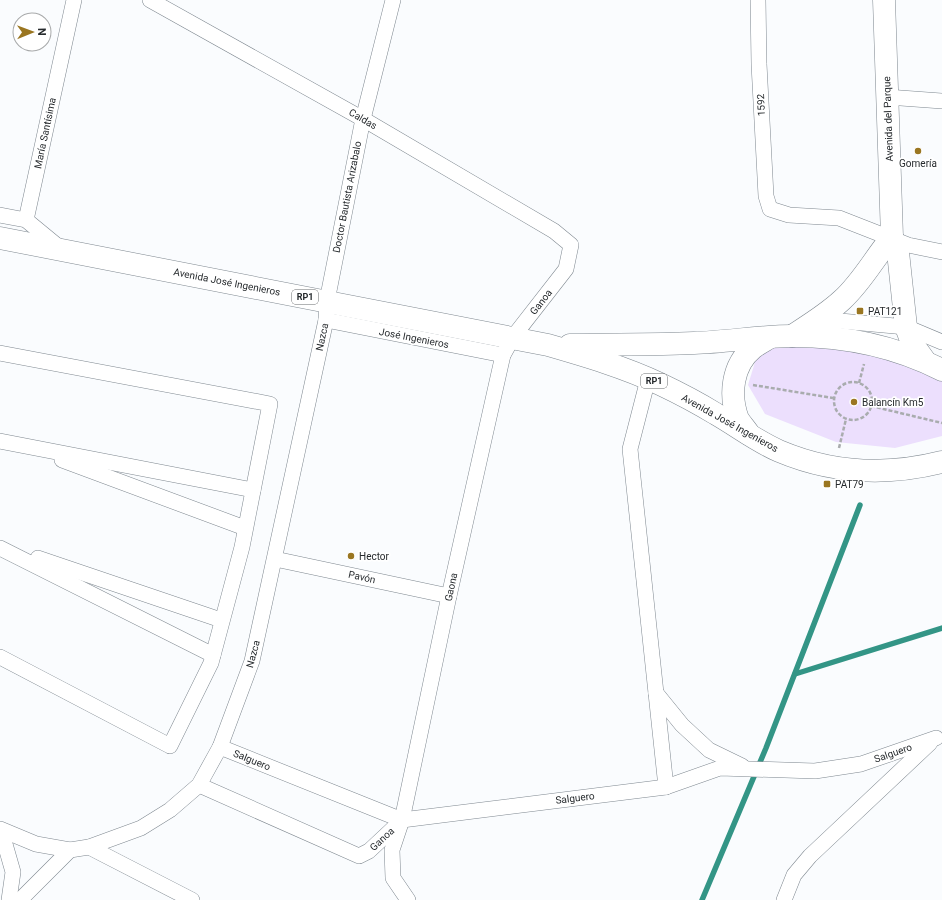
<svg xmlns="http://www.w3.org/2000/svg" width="942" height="900" font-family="Roboto,sans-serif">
<rect width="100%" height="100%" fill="#fafcfe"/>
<path fill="#ecdffd" d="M790,342L904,359L942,381V436L895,448L836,442L765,414L748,385L755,362L765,349Z"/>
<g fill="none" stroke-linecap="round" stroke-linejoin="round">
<g stroke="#339586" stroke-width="5.5">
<path d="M795,674L942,628"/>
<path d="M702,900L766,748L860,505"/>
</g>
<defs>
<g id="street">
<path d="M150,0L363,119L554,231L571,245L566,269L513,337L503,355L449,596L402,820L392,850L393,878L408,900"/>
<path d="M758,0L759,64L766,196L770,209L789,215L839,218L908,245L942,252"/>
<path d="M887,97L942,101"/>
<path d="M0,215L26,220L60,248"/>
<path d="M26,220L74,0"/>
<path d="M818,319L906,327L942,342"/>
<path d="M326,320L503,355"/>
<path d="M0,353L270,404L242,547L211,663L170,746L0,657"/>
<path d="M648,379L630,449L666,787"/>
<path d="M0,441L253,490"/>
<path d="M62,460L245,528"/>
<path d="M0,548L213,655"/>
<path d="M38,558L221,620"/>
<path d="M275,559L449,596"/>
<path d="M656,693L682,725L709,750L742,766"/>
<path d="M220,747L402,820L666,787L720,768L815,771L861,764L936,738"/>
<path d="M199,785L359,856L369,851L400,822"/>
<path d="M0,829L36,844L70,850"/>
<path d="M1,830L13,872L9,900"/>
<path d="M89,847L192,900"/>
<path d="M20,900L70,850L89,847L141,828L170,810L199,785L220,747L252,661L326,320L327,301L363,119L393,0"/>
<path d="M784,900L794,875L810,856L930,743"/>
</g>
<g id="primary">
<path d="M884,0L892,237L898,252L906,327L912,343L925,361"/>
<path d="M0,238L548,345C586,356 624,367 660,384C679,393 698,403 716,414C737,426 756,441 779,451C831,473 887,476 942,462"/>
<path d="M792,336C809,325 827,314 842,300C862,282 875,257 892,237"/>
<path d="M570,345C611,344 652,345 694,343C727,342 760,336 793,336C846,336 895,346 942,370"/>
<path d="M749,434C746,429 741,424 738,419C729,395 732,365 753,348C758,344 764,341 769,338"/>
</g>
</defs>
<use href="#street" stroke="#7f8890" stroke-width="16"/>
<use href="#primary" stroke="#7f8890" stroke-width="23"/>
<g stroke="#a9acae" stroke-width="2.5" stroke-dasharray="4 2" stroke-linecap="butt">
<circle cx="853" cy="401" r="19"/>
<path d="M859,383L864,364"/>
<path d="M753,385L833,398"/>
<path d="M871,406L942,423"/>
<path d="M839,448L846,419"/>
</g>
<use href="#street" stroke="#fff" stroke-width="15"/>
<use href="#primary" stroke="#fff" stroke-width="22"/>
</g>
<g fill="#9a7621" stroke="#fff" stroke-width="1.5">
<circle cx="918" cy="151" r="4"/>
<rect x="856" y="307" width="8" height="8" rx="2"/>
<circle cx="854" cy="402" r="4"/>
<rect x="823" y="480" width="8" height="8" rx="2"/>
<circle cx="351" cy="556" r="4"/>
</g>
<g text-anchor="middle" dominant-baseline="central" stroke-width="3.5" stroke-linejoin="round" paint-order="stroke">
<g fill="#fff" stroke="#676a6c" stroke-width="1">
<rect x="292" y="290" width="26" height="14" rx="3"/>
<rect x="641" y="374" width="26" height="14" rx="3"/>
</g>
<g font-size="9" font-weight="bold" fill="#262a2d">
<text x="305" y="297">RP1</text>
<text x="654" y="381">RP1</text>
</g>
<g font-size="10" fill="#262a2d" stroke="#fff">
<text transform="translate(761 105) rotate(-93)">1592</text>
<text transform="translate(363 119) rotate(30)">Caldas</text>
<text transform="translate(888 119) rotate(-92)">Avenida del Parque</text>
<text transform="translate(45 133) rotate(-78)">María Santísima</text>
<text transform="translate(347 197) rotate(-79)">Doctor Bautista Arizabalo</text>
<text transform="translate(227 282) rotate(11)">Avenida José Ingenieros</text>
<text transform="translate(541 302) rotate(-52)">Ganoa</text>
<text transform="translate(322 337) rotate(-78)">Nazca</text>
<text transform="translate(414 338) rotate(11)">José Ingenieros</text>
<text transform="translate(730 423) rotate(29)">Avenida José Ingenieros</text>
<text transform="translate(362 577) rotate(12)">Pavón</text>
<text transform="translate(451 587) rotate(-78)">Gaona</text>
<text transform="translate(253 654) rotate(-75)">Nazca</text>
<text transform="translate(893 753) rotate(-19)">Salguero</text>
<text transform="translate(252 760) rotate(22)">Salguero</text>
<text transform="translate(575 798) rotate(-7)">Salguero</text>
<text transform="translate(382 839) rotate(-43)">Ganoa</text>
</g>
<g font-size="10" fill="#262a2d" stroke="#fff" text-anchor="start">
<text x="918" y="163" text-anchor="middle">Gomería</text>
<text x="868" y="311">PAT121</text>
<text x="862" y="402">Balancín Km5</text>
<text x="835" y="484">PAT79</text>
<text x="359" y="556">Hector</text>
</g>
</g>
<g transform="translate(32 32) rotate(89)"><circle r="19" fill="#ffffff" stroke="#a8aaab"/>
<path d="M0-3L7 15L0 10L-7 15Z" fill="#9a7621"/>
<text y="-6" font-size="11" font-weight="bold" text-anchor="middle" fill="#262a2d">N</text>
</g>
</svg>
